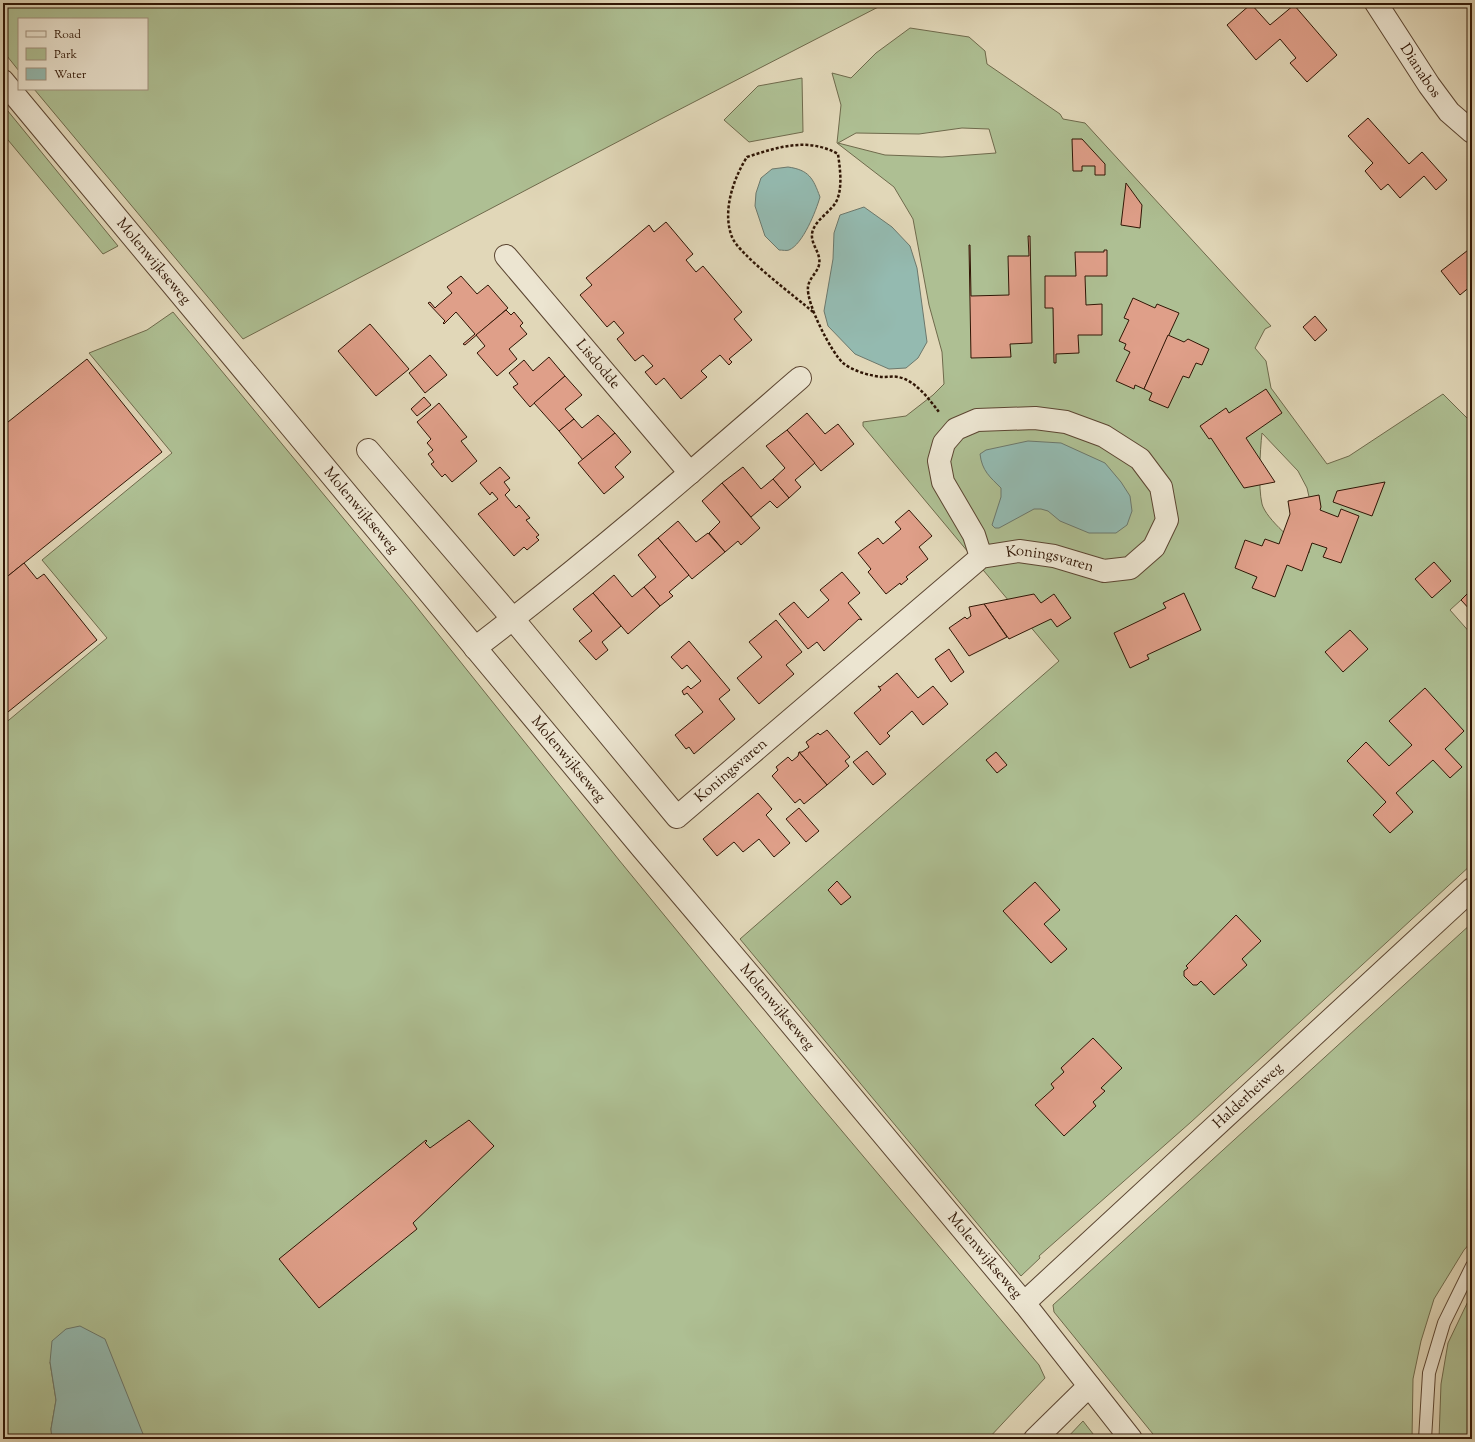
<svg xmlns="http://www.w3.org/2000/svg" width="1475" height="1442" font-family="'Sorts Mill Goudy',serif">
<rect width="100%" height="100%" fill="#e1d7b8"/>
<filter id="stains"><feTurbulence type="fractalNoise" baseFrequency=".005" numOctaves="4"/><feColorMatrix values="0 0 0 0 .2 0 0 0 0 .09 0 0 0 0 .02 0 0 0 .5 -.17"/></filter>
<radialGradient id="worn" r=".72"><stop offset=".6" stop-color="#630" stop-opacity="0"/><stop offset="1" stop-color="#630" stop-opacity=".3"/></radialGradient>
<g fill="#aebf93" stroke="#6f6a4c" fill-rule="evenodd">
<path d="M3,3H886L661,119L243,339L34,89H147V19H19V71L3,51Z"/>
<path d="M910,28L969,37L985,51L987,64L1060,114L1063,119L1085,123L1271,326L1265,329L1255,348L1266,361L1271,388L1327,464L1349,456L1443,394L1472,423V590L1450,610L1472,635V864L1191,1122L1039,1256L1040,1258L1021,1276L740,939L1059,661L863,426V422L906,416L933,395L944,384L942,352L929,305L913,219L894,187L837,143L841,105L832,73L851,78L876,53ZM962,128L989,129L996,153L942,157L885,155L838,143L856,133L919,134ZM1262,433L1298,471L1307,488L1310,501L1313,533L1309,553C1297,545 1266,519 1262,504C1258,487 1260,451 1262,433Z"/>
<path d="M802,78L803,132L749,142L724,120L758,86Z"/>
<path d="M3,105L118,246L103,254L3,134Z"/>
<path d="M173,312L415,605L619,860L810,1093L1039,1365L1045,1378L988,1439H145L144,1436L50,1362L56,1400L51,1429L52,1439H3V725L107,638L42,560L172,453L89,353L147,330Z"/>
<path d="M1472,923V1241L1464,1250L1434,1299L1421,1341L1413,1379L1412,1439H1157L1054,1312L1053,1305Z"/>
<path d="M1472,1293V1439H1439L1441,1384L1448,1343Z"/>
<path d="M1083,1421L1097,1439H1066Z"/>
</g>
<g fill="#94bab0" stroke="#6c786c">
<path d="M788,167C809,170 813,178 820,197C816,211 803,244 789,250C787,251 782,250 779,250L765,236L755,206L756,193L761,178L772,169Z"/>
<path d="M864,207L892,227L910,246L917,268L927,342L918,358L906,368L889,369L855,354L828,326L824,311L833,259L834,233L840,215Z"/>
<path d="M1028,441L1061,443L1105,463L1121,482L1130,496L1132,511L1127,525L1116,533H1089L1060,521L1048,511L1041,509H1034L999,528H995L992,525L1001,497V488C990,477 982,471 980,454L986,450Z"/>
<path d="M80,1326L105,1339L145,1439H52L51,1429L56,1400L50,1362L52,1341L66,1329Z"/>
</g>
<g fill="#df9f89" stroke="#301605">
<path d="M1251,4L1270,25L1294,5L1337,55L1307,82L1290,63L1296,58L1280,39L1256,60L1227,25Z"/>
<path d="M1368,118L1409,164L1422,152L1447,180L1436,190L1424,176L1400,198L1388,184L1381,190L1365,171L1373,163L1348,136Z"/>
<path d="M1072,139H1082L1105,164V175H1095V166H1082V171H1073Z"/>
<path d="M1126,183L1142,205L1140,228L1121,225Z"/>
<path d="M666,222L693,254L686,260L696,272L703,266L742,312L734,319L752,340L729,359L732,362L729,365L720,355L701,371L707,377L681,399L664,378L656,385L645,372L653,366L643,355L635,361L617,339L624,333L614,321L607,327L580,295L592,285L586,278L649,225L654,232Z"/>
<path d="M1028,236H1030L1032,343L1010,344L1011,357L971,358L969,245H970L971,296L1009,295L1008,256H1029Z"/>
<path d="M1472,247V285L1460,295L1441,271Z"/>
<path d="M1104,250H1107V276H1085L1086,305L1102,304V335H1078L1079,353L1056,354V363H1054L1053,308H1045V276H1076L1075,252H1104Z"/>
<path d="M461,276L477,294L488,285L508,308L465,345L463,344L475,334L456,312L444,324L443,323L445,321L428,303L430,302L435,308L437,306L452,293L447,287Z"/>
<path d="M1133,298L1155,308L1157,304L1179,313L1144,389L1135,385L1134,389L1116,381L1130,352L1124,349L1126,344L1119,341L1129,320L1124,318Z"/>
<path d="M506,310L511,315L514,312L523,323L520,326L527,334L509,349L517,359L497,376L477,353L485,346L476,335Z"/>
<path d="M1315,316L1327,330L1315,341L1303,327Z"/>
<path d="M370,324L409,369L376,396L338,351Z"/>
<path d="M1168,335L1184,342L1188,339L1209,349L1202,365L1196,363L1189,378L1183,376L1168,408L1149,400L1152,393L1144,389Z"/>
<path d="M430,355L447,375L425,393L409,373Z"/>
<path d="M549,357L565,376L530,407L513,387L518,384L509,373L524,360L533,371Z"/>
<path d="M87,359L162,452L3,580V426Z"/>
<path d="M565,376L582,395L565,409L574,419L559,431L534,403Z"/>
<path d="M1266,389L1282,413L1246,438L1275,482L1244,488L1211,438L1209,439L1200,426L1226,408L1229,413Z"/>
<path d="M424,397L431,405L417,416L411,409Z"/>
<path d="M439,403L467,437L461,441L477,461L452,482L445,474L442,477L431,464L434,462L428,454L433,450L427,443L431,439L417,422Z"/>
<path d="M807,413L825,434L838,424L854,444L821,471L787,430Z"/>
<path d="M598,415L615,433L583,460L559,431L574,419L582,428Z"/>
<path d="M787,430L815,463L795,480L801,487L789,498L773,479L785,468L766,446Z"/>
<path d="M615,433L631,452L615,467L624,477L604,494L578,463Z"/>
<path d="M500,467L510,478L504,482L510,490L505,495L516,508L519,505L530,518L526,520L539,535L536,537L539,540L527,550L524,547L514,556L478,514L498,499L492,492L490,495L480,483Z"/>
<path d="M743,467L761,489L773,479L789,498L777,508L770,501L751,517L722,483Z"/>
<path d="M1385,482L1372,516L1333,502L1337,491Z"/>
<path d="M722,483L760,528L741,545L738,541L725,552L709,533L720,522L702,501Z"/>
<path d="M1319,495L1321,507L1320,510L1338,517L1341,509L1359,516L1341,563L1323,557L1327,548L1312,543L1302,571L1287,565L1275,597L1252,588L1257,577L1235,568L1245,540L1262,546L1265,539L1279,544L1290,514L1288,501Z"/>
<path d="M909,510L932,536L919,547L928,559L906,577L908,579L901,585L900,583L886,594L868,572L871,569L858,553L878,538L883,544L901,529L895,522Z"/>
<path d="M678,521L696,542L708,533L725,552L692,579L658,538Z"/>
<path d="M658,538L689,575L669,592L673,596L660,606L644,587L656,577L638,555Z"/>
<path d="M1434,562L1451,581L1432,598L1415,579Z"/>
<path d="M24,563L37,579L44,574L97,640L3,716V580Z"/>
<path d="M842,572L860,593L848,603L862,620L859,619L824,651L817,642L808,649L779,614L794,602L808,618L829,600L820,590Z"/>
<path d="M614,575L632,597L644,587L660,606L628,634L593,593Z"/>
<path d="M1472,589V619L1468,615L1472,612L1461,600Z"/>
<path d="M593,593L621,626L602,642L608,650L596,660L579,641L592,631L573,609Z"/>
<path d="M1184,593L1201,630L1147,655L1149,659L1130,668L1114,633L1166,608L1163,603Z"/>
<path d="M1034,594L1041,603L1054,594L1071,618L1057,627L1051,619L1009,639L984,604Z"/>
<path d="M984,604L1007,637L969,656L949,628L965,617L967,619L971,616L969,607Z"/>
<path d="M776,620L802,652L786,665L794,674L759,704L737,678L762,657L749,642Z"/>
<path d="M1350,630L1368,649L1343,672L1325,652Z"/>
<path d="M689,641L730,690L719,699L735,719L694,754L689,747L686,749L675,735L703,712L687,693L684,695L682,691L688,686L691,689L701,681L687,665L682,669L671,657Z"/>
<path d="M949,649L964,672L951,682L935,659Z"/>
<path d="M897,673L918,698L933,686L948,704L923,725L912,711L887,733L890,736L880,745L854,713L881,690L878,686L880,687Z"/>
<path d="M1425,688L1464,731L1445,749L1462,767L1450,778L1433,760L1396,793L1413,812L1390,833L1373,815L1386,802L1347,761L1366,742L1389,766L1412,745L1389,721Z"/>
<path d="M827,730L850,757L845,761L849,766L827,785L799,752H802L809,747L806,742L818,733L820,735Z"/>
<path d="M867,751L886,774L873,785L853,762Z"/>
<path d="M799,752L827,785L804,804L800,799L795,803L772,776L778,770L776,767L788,757L792,761L798,756Z"/>
<path d="M996,752L1007,765L997,773L986,760Z"/>
<path d="M758,793L772,809L766,815L790,843L774,857L759,839L743,852L734,842L717,856L703,839Z"/>
<path d="M799,808L819,831L806,842L786,819Z"/>
<path d="M837,881L851,897L841,905L828,890Z"/>
<path d="M1035,882L1060,910L1044,924L1067,949L1051,963L1003,911Z"/>
<path d="M1236,915L1261,941L1242,959L1247,965L1214,995L1201,981L1197,985H1193L1184,976V971L1188,968L1186,966Z"/>
<path d="M1093,1038L1122,1068L1101,1088L1105,1091L1093,1102L1096,1106L1064,1136L1035,1105L1054,1088L1051,1084L1064,1072L1061,1068Z"/>
<path d="M469,1120L494,1146L413,1223L417,1229L319,1308L279,1259L426,1140L427,1141L425,1143L430,1148Z"/>
</g>
<g fill="none" stroke-linecap="round" stroke-linejoin="round">
<defs>
<path id="lane" d="M1425,1439L1429,1373L1444,1323L1472,1266"/>
<g id="street">
<path id="s1" d="M1376,3L1429,85L1449,112L1472,132"/>
<path id="s2" d="M3,81L642,848L760,987L1024,1303L1131,1439"/>
<path id="s3" d="M506,256L690,473"/>
<path id="s4" d="M368,450L513,619L677,817L981,557L1019,551L1054,556L1104,571L1130,568L1154,547L1167,520L1161,487L1140,459L1104,436L1066,422L1035,418L977,420L956,429L944,443L939,461L943,482L974,535L981,557"/>
<path d="M475,648C587,563 694,470 800,378"/>
<path id="s5" d="M1024,1303L1472,889"/>
<path d="M1035,1439L1089,1386"/>
</g>
</defs>
<use href="#lane" stroke="#5c4632" stroke-width="14"/>
<use href="#street" stroke="#5c4632" stroke-width="24"/>
<path stroke="#301605" stroke-width="2.5" stroke-dasharray="3 2" stroke-linecap="butt" d="M813,312C796,297 739,255 732,237C722,212 733,179 747,157C778,147 808,137 838,154C840,168 843,189 836,202C830,212 817,219 813,230C808,243 822,252 819,265C817,273 809,278 808,287C806,303 831,352 843,363C853,371 870,376 883,377C888,377 893,376 898,377C915,380 929,399 939,412"/>
<use href="#lane" stroke="#ece5d1" stroke-width="12"/>
<use href="#street" stroke="#ece5d1" stroke-width="22"/>
</g>
<g text-anchor="middle" dominant-baseline="central" stroke-width="3" stroke-linejoin="round" paint-order="stroke">
<g font-size="15" fill="#301605" stroke="#ece5d1">
<text stroke="none"><textPath href="#s1" startOffset="81">Dianabos</textPath></text>
<text stroke="none"><textPath href="#s2" startOffset="235">Molenwijkseweg</textPath></text>
<text stroke="none"><textPath href="#s3" startOffset="142">Lisdodde</textPath></text>
<text stroke="none"><textPath href="#s2" startOffset="559">Molenwijkseweg</textPath></text>
<text stroke="none"><textPath href="#s4" startOffset="950">Koningsvaren</textPath></text>
<text stroke="none"><textPath href="#s2" startOffset="883">Molenwijkseweg</textPath></text>
<text stroke="none"><textPath href="#s4" startOffset="551">Koningsvaren</textPath></text>
<text stroke="none"><textPath href="#s2" startOffset="1207">Molenwijkseweg</textPath></text>
<text stroke="none"><textPath href="#s5" startOffset="305">Halderheiweg</textPath></text>
<text stroke="none"><textPath href="#s2" startOffset="1531">Molenwijkseweg</textPath></text>
</g>
</g>
<rect width="1475" height="1442" fill="none" stroke="#e1d7b8" stroke-width="16"/>
<rect x="4" y="4" width="1467" height="1434" fill="none" stroke="#301605" stroke-width="2"/>
<rect x="8" y="8" width="1459" height="1426" fill="none" stroke="#301605"/>
<rect x="18" y="18" width="130" height="72" fill="#ece5d1" stroke="#a1927f"/>
<rect x="26" y="31" width="20" height="6" fill="#ece5d1" stroke="#a1927f"/>
<text x="54" y="38" font-size="12" fill="#301605">Road</text>
<rect x="26" y="48" width="20" height="12" fill="#aebf93" stroke="#a1927f"/>
<text x="54" y="58" font-size="12" fill="#301605">Park</text>
<rect x="26" y="68" width="20" height="12" fill="#94bab0" stroke="#a1927f"/>
<text x="54" y="78" font-size="12" fill="#301605">Water</text>
<rect width="100%" height="100%" filter="url(#stains)"/>
<rect width="100%" height="100%" fill="url(#worn)"/>
</svg>
